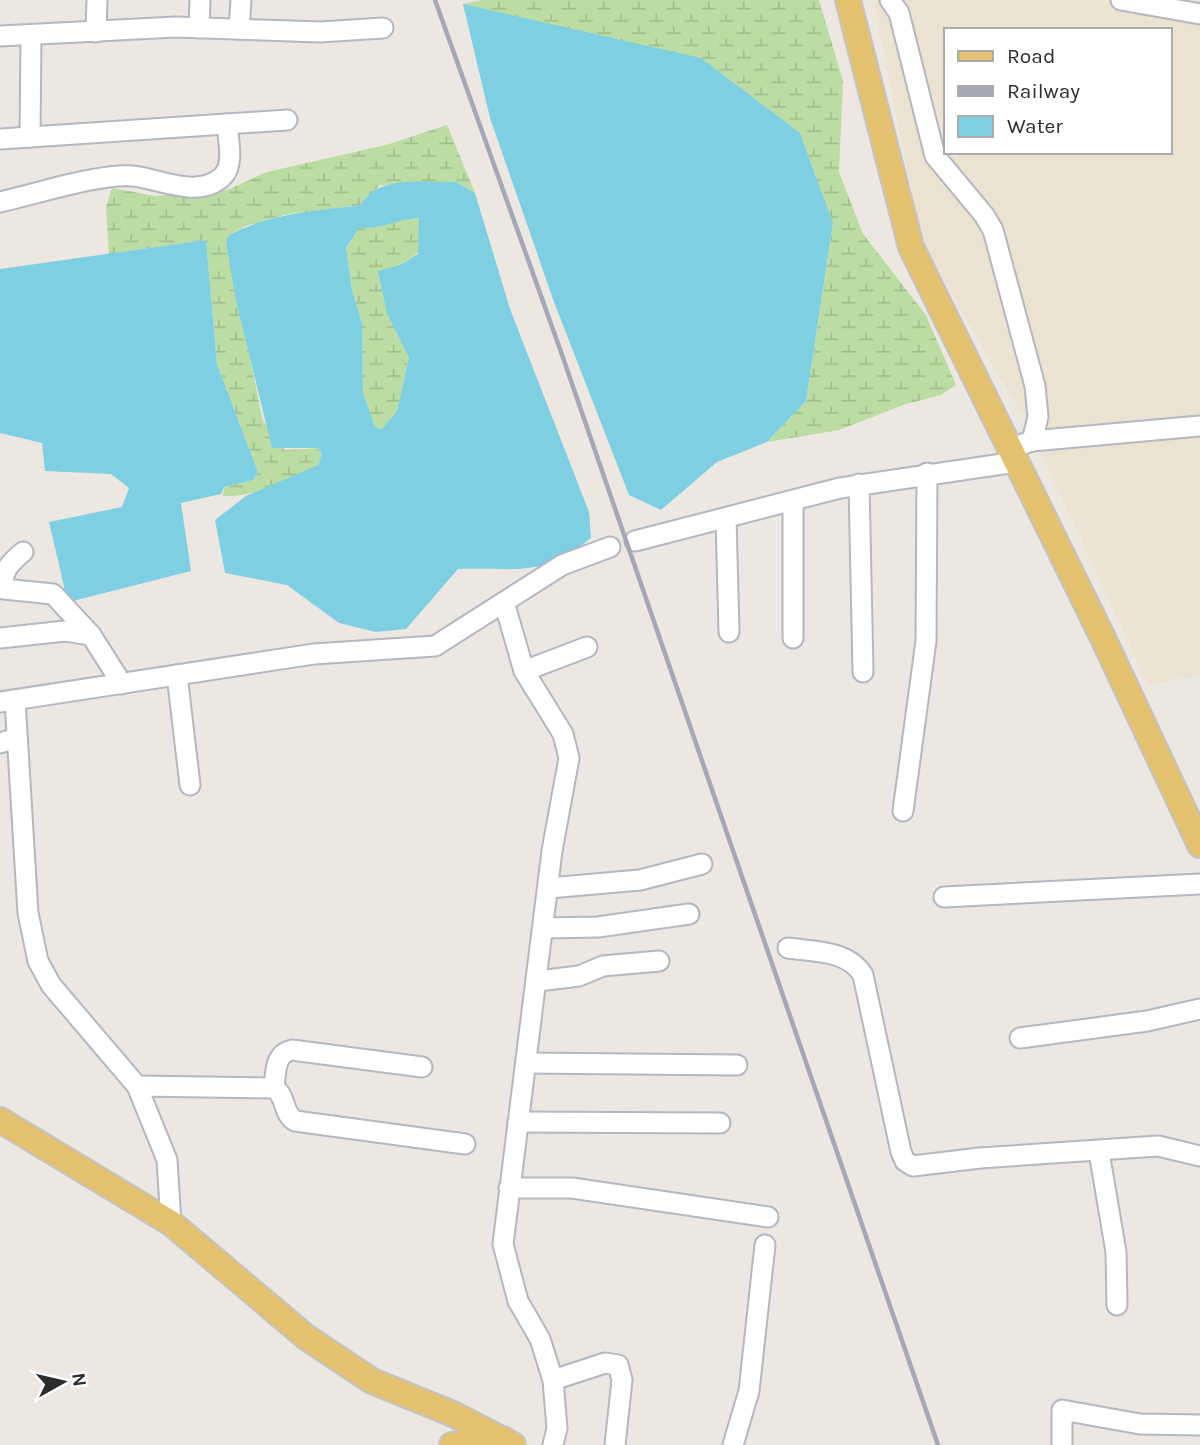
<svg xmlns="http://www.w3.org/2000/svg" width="1200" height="1445" font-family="Karla,sans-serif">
<defs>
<pattern id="wetland-marsh" width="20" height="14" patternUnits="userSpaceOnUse" patternTransform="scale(1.75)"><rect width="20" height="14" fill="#bbdda3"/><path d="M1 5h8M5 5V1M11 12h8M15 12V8" fill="none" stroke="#a1be8d"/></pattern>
</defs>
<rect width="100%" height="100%" fill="#ede7e1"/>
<path fill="#ece2d2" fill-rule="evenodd" d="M873,0H1200V675L1148,685L1030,429L922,242ZM946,30H1170V152H946Z"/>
<g fill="url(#wetland-marsh)">
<path d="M482,0H819L843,81L839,172L863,234L926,315L956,385L941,395L906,404L839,430L767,442L806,401L833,224L800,133L463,4Z"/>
<path d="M447,125L475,193L456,182L380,185L361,205L284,215L246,226L228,236L226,242L263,421L285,450L317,448L322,453L318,465C289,479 255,498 223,496L224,487L253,480L258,472L217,364L206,240L109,254L106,207L112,188L155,196L227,190L267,172L386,145Z"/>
<path d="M420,218L418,253L400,265L399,335L409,358L397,411L382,429L375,427L363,392L362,323L352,290L346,248L359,228C380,229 398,220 420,218Z"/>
</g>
<g fill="#7fcfe3" fill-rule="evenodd">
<path d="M463,4L701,58L800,133L833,223L806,401L767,442L717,462L661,510L629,495L554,302L490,118Z"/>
<path d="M456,182L475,193L510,309L589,512L591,538C540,579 517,567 458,569L406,629L376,632L339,623L287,585L225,573L215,520L246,496L318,465L322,453L317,448H272L236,301L226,242L228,236C268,213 316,211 361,205C377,174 426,183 456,182ZM419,218L418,254L400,265L378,271L387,313L409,358L397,411L382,429L375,427L363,392L362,323L352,290L346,248L359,228C380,229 398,220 419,218Z"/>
<path d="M206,240L217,364L258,472L253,480L224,487L221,494L181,503L191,571L65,603L64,586L49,522L122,507L129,488L111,474L45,471L42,443L0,433V269Z"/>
</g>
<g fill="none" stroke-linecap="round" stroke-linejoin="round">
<defs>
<g id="minor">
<path d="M890,0L899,13L935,156L984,215L993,230L1035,386L1038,417L1032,441"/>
<path d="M1121,0L1200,14"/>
<path d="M199,28L200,0"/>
<path d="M239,29L241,0"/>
<path d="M96,32L97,0"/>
<path d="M0,36L176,27L320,32L383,28"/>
<path d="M30,137L31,35"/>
<path d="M0,139L287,120"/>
<path d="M0,202C36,194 100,173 133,176C161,179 197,199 222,177C235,166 228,139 227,124"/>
<path d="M1020,445L1032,441L1200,426"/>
<path d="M859,484L863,672"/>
<path d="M726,518L729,632"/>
<path d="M635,541L840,488L1016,462"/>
<path d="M23,552C11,562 0,572 4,589L53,594L91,635"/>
<path d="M504,602L524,671L563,734L569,758L552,851L503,1244L518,1301L540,1339L553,1380L557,1428L553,1445"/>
<path d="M0,638L65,631L91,635L122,684"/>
<path d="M793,638V501"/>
<path d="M524,671L587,647"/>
<path d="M177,675L190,785"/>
<path d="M15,700L28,913L38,961L51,985L137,1086L167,1160L171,1223"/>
<path d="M0,702L314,654L435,646L562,565L610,547"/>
<path d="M0,743L17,738"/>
<path d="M903,811L926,641L927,473"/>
<path d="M549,888L640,880L702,864"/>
<path d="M944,897L1200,884"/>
<path d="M544,928L598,927L689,914"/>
<path d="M788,948C815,952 848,950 863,975L901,1152L905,1161L913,1166L980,1158L1158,1146L1200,1156"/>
<path d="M538,981L579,976L603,966L659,961"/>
<path d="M1020,1038L1147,1021L1200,1009"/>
<path d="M526,1063L737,1065"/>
<path d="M137,1086L274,1088C287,1096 282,1113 295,1121L465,1144"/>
<path d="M274,1088C276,1072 274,1054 292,1050L422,1067"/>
<path d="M518,1122L720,1123"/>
<path d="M1099,1152L1116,1252L1117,1305"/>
<path d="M509,1188H572L768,1217"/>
<path d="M553,1380L605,1363L618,1365L622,1380L615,1445"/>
<path d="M733,1445L749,1391L765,1245"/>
<path d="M1062,1445V1410L1140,1424L1200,1425"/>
</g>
<g id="major">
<path d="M848,0L911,247L1102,636L1200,845"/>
<path d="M0,1120L171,1223L306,1337L372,1381L453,1414L513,1445"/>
<path d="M452,1445L503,1439"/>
</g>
</defs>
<use href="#minor" stroke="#b4b7bf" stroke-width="23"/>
<use href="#major" stroke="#c4c4c4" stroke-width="28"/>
<use href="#minor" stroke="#fff" stroke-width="19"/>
<use href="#major" stroke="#e3c16f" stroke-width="24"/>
<path stroke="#a4a7b5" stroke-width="4.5" d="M435,0L560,349L938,1445"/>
</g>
<rect x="944" y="28" width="228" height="126" fill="#ffffff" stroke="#ababab" stroke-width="2"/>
<rect x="958" y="51" width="35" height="10" fill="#e3c16f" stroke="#ababab" stroke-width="2"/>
<text x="1007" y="63" font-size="21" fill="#2d2d2d">Road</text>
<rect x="958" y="86" width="35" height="10" fill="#a4a7b5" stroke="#ababab" stroke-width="2"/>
<text x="1007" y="98" font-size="21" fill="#2d2d2d">Railway</text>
<rect x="958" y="116" width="35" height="21" fill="#7fcfe3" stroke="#ababab" stroke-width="2"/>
<text x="1007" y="133" font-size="21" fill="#2d2d2d">Water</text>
<g transform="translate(63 1382) rotate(82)" stroke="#ffffff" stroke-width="5" paint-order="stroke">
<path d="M0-5L12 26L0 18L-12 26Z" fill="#2d2d2d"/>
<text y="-10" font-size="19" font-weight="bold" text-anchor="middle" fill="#2d2d2d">N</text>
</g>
</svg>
